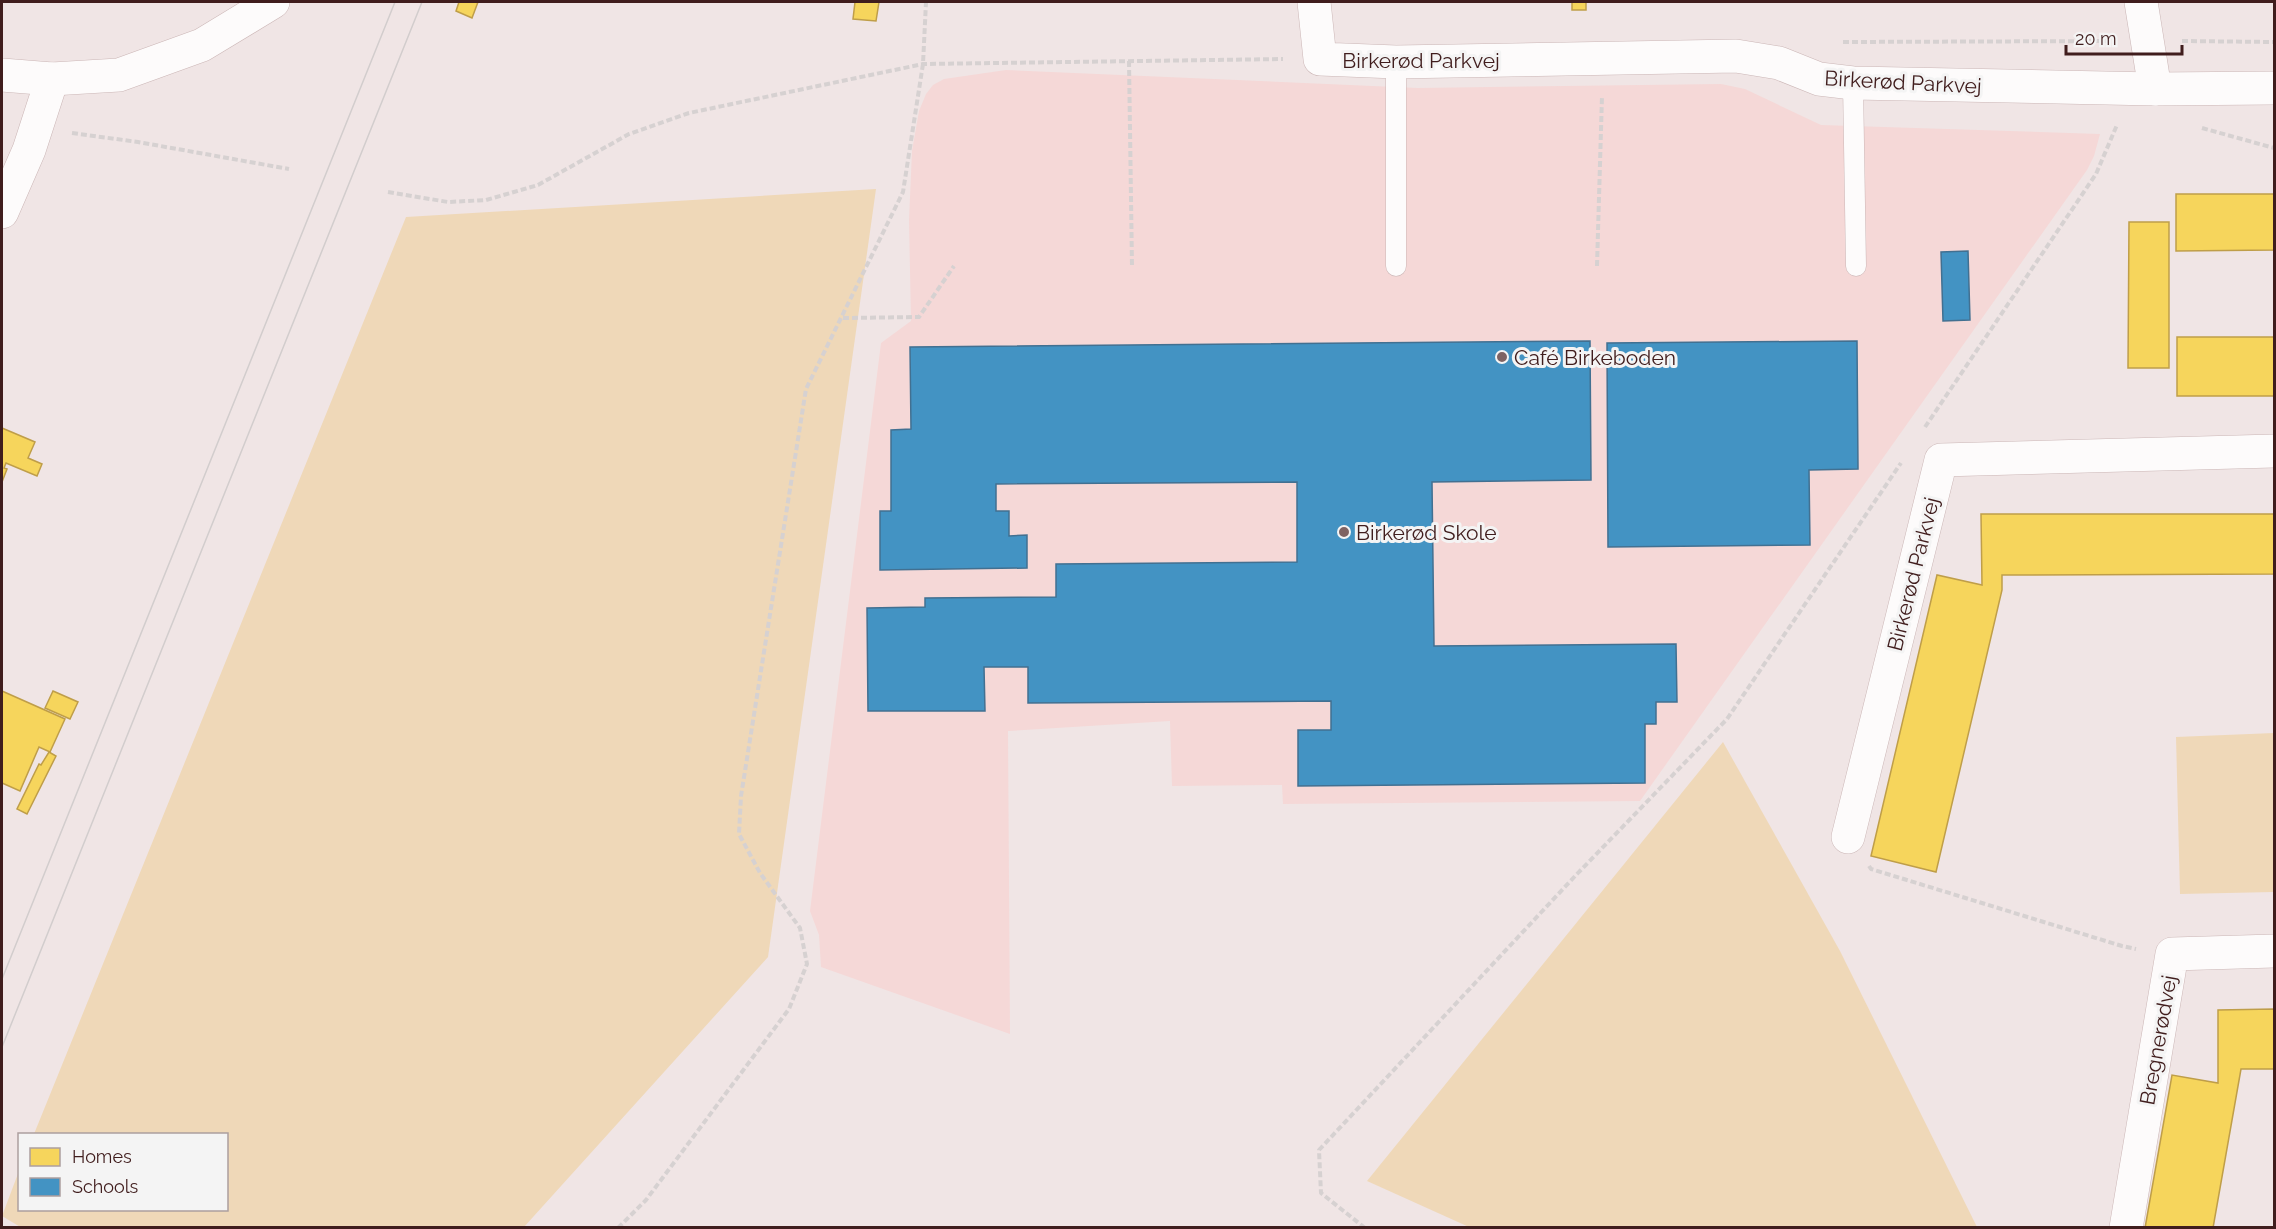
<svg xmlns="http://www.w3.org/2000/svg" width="2276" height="1229" font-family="Raleway,sans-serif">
<rect width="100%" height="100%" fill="#f0e5e5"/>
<path fill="#f5d8d7" d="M1006,70L1418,88L1721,84L1745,89L1821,125L2100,134L2094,156L2087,170L1640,801L1283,804L1282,785L1172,786L1170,721L1008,731L1010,1034L821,967L819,935L810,911L881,343L911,321L909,220L912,151L919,111L926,94L933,85L944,79Z"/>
<g fill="#efd8b8">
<path d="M876,189L768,957L524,1227L22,1228L2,1216L19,1171L20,1210H226V1134H34L406,217Z"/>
<path d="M2274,733V892L2180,894L2176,737Z"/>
<path d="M1723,742L1840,951L1977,1227H1469L1367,1181Z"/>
</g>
<g fill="#f6d55c" stroke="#bf9e49" stroke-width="1.5">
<path d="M459,2H478L472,18L456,11Z"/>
<path d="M855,2H879L876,21L853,19Z"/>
<rect x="1572" y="2" width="14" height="8"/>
<path d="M2176,194H2274V250L2176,251Z"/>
<path d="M2129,222H2169V368H2128Z"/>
<rect x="2177" y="337" width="97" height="59"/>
<path d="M2,428L35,442L28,458L42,464L37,476L6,463L4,468L7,469L2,482Z"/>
<path d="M1981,514H2274V574L2002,575V590L1936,872L1871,856L1937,575L1982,585Z"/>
<path d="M2,691L65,719L50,752L39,747L20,791L2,783Z"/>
<path d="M53,691L78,702L70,719L45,708Z"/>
<path d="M49,752L56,756L27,814L17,809L39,764L41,765Z"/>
<path d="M2274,1009V1069H2241L2213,1228H2145L2172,1075L2218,1083V1010Z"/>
</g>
<g fill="#4393c3" stroke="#427091" stroke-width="1.5">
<path d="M1968,251L1970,320L1943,321L1941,252Z"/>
<path d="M1590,341L1591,480L1432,482L1434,646L1676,644L1677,702H1656V724H1645V783L1298,786V730H1331V701L1028,703V667H984L985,711H868L867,608L925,607V598L1056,597V564L1297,562V482L996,484V511H1009V536L1027,535V568L880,570V511H891V430L911,429L910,347Z"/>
<path d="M1857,341L1858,469L1809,470L1810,545L1608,547L1607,343Z"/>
</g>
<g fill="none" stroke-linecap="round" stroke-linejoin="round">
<defs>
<g id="lane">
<path d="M1853,83L1856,266"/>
<path d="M1396,266V62"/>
</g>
<g id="street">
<path d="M1314,2L1320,59L1396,62L1736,56L1779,63L1819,79L1853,83L2155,89L2274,88"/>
<path d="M2141,2L2155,89"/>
<path d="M2,212L29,150L52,79"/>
<path d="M1848,837L1941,460L2274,451"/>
<path d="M2126,1228L2172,954L2274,951"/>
</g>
<path id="secondary" d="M2,75L52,79L119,75L202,45L273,2"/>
</defs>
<use href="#lane" stroke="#cbb6b6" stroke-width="21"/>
<use href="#street" stroke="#cbb6b6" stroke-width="34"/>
<use href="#secondary" stroke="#cbb6b6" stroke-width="34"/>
<g stroke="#d6d1d1" stroke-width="4" stroke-dasharray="6 3" stroke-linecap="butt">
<path d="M2182,41L2274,42"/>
<path d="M1843,42L2112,41"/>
<path d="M1129,61L1132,266"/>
<path d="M2202,128L2274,148"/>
<path d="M72,133L138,142L289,169"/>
<path d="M388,192L448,202L486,200L538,185L629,134L689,113L923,64L1283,59"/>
<path d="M1597,266L1602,96"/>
<path d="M843,318L919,317L954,266"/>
<path d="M1925,427L2096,174L2117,125"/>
<path d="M1869,866L1871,869L2122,946L2136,949"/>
<path d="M618,1228L646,1200L789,1009L807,964L800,928L760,873L739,834L741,796L806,389L903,192L923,64L926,2"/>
<path d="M1365,1228L1321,1193L1319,1150L1577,874L1727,719L1901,463"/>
</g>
<use href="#lane" stroke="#fdfbfb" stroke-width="20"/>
<use href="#street" stroke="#fdfbfb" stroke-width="33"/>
<use href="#secondary" stroke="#fdfbfb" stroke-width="33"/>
<g stroke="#d2cdcd" stroke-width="1.5">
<path d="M2,979L395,2"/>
<path d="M2,1047L422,2"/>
</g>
</g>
<g fill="#7e6363" stroke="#f4f4f4" stroke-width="2">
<circle cx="1502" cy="357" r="6"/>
<circle cx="1344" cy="532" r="6"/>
</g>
<g text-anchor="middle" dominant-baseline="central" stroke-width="6" stroke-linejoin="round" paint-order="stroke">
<g font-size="21" fill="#401d1d" stroke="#f4f4f4">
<text x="1421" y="60">Birkerød Parkvej</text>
<text transform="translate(1903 82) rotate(3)">Birkerød Parkvej</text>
<text transform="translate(1913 574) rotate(-76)">Birkerød Parkvej</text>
<text transform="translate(2158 1040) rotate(-80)">Bregnerødvej</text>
</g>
<g font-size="21" fill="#401d1d" stroke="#f4f4f4" text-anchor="start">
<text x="1514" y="357">Café Birkeboden</text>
<text x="1356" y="532">Birkerød Skole</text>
</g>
</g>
<rect width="2276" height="1229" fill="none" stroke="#401d1d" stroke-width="6"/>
<rect x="18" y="1133" width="210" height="78" fill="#f4f4f4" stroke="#ac9e9e" stroke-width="1.5"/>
<rect x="30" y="1148" width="30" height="18" fill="#f6d55c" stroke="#ac9e9e" stroke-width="1.5"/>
<text x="72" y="1163" font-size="18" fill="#401d1d">Homes</text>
<rect x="30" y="1178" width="30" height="18" fill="#4393c3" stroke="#ac9e9e" stroke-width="1.5"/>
<text x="72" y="1193" font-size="18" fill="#401d1d">Schools</text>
<path d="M2066 45v9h116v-9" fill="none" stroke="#401d1d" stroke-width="3"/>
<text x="2075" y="45" font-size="18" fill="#401d1d" stroke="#f4f4f4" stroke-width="4.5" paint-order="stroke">20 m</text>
</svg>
